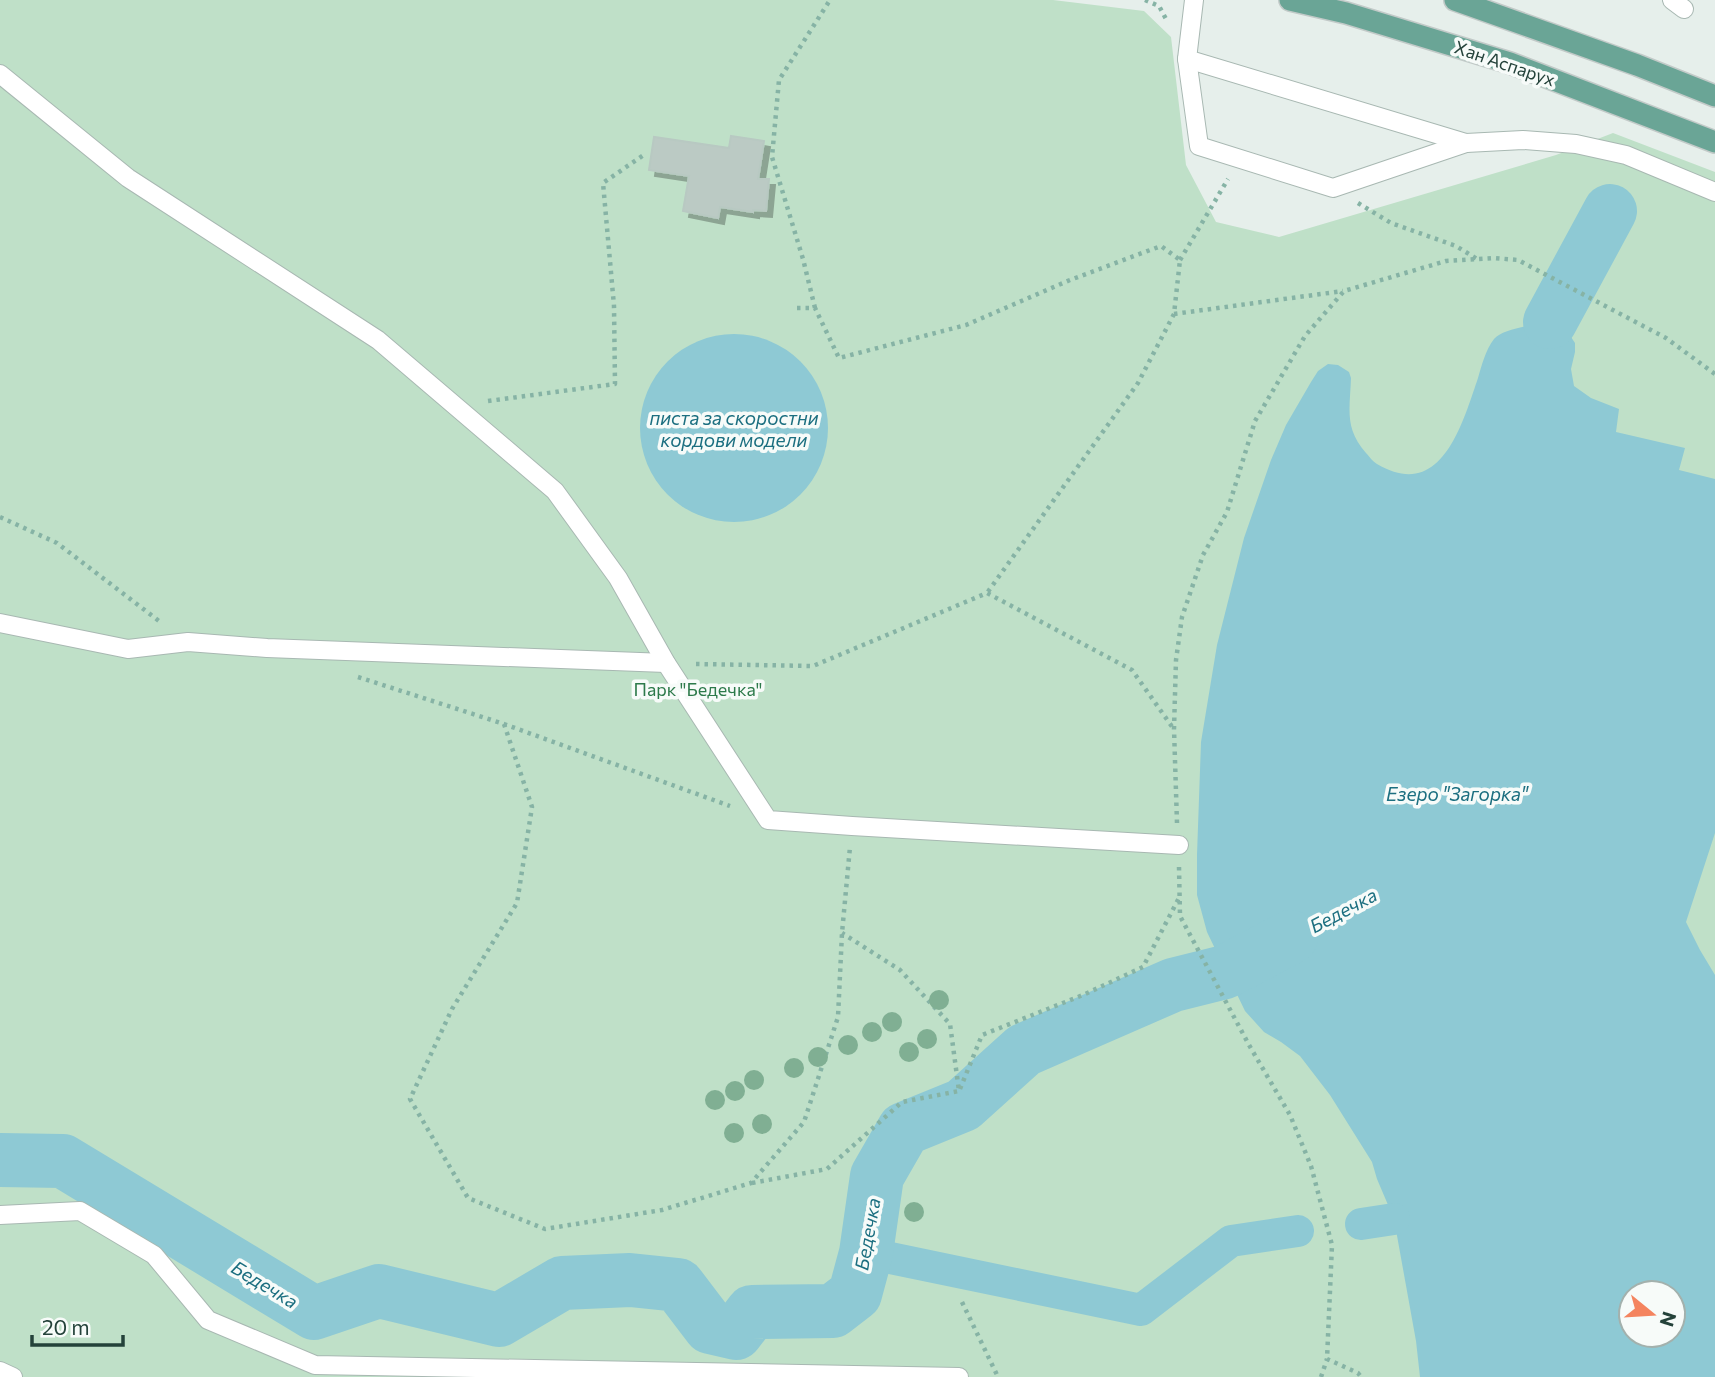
<svg xmlns="http://www.w3.org/2000/svg" width="1715" height="1377" font-family="Commissioner,sans-serif">
<defs>
<filter id="shadow"><feDropShadow dx="6" dy="6" stdDeviation="0" flood-color="#0004"/></filter>
</defs>
<rect width="100%" height="100%" fill="#e6efeb"/>
<path fill="#bfe0c8" fill-rule="evenodd" d="M0,0H1053L1144,11L1171,37L1186,165L1216,222L1279,237L1556,155L1613,133L1715,172V1377H0ZM1631,1293H1673V1335H1631Z"/>
<g fill="#8ec9d4" fill-rule="evenodd">
<path d="M1550,322L1571,337L1575,343V352L1571,369L1574,386L1591,398L1619,409L1616,432L1685,448L1679,470L1715,479V833L1686,922L1700,950L1715,975V1377H1420L1416,1341L1394,1219L1377,1179L1372,1162L1330,1095L1300,1056L1281,1042L1264,1032L1245,1011L1207,932L1197,895V855L1201,742L1217,645L1244,538L1271,460L1286,425L1311,382L1318,371L1328,364L1338,365L1349,372L1351,378C1350,409 1344,428 1366,453C1370,457 1372,461 1377,464C1441,502 1462,425 1478,378C1482,365 1485,351 1494,339C1503,328 1535,325 1550,322ZM1673,1293V1335H1631V1293Z"/>
<circle cx="734" cy="428" r="94"/>
</g>
<g fill="none" stroke-linecap="round" stroke-linejoin="round">
<g stroke="#8ec9d4" stroke-width="32">
<path d="M1361,1224L1394,1219"/>
<path d="M866,1253L1141,1310L1231,1241L1298,1231"/>
</g>
<g stroke="#8ec9d4" stroke-width="54">
<path d="M1550,322L1610,211"/>
<path d="M0,1160L63,1161L314,1313L379,1291L499,1320L562,1283L630,1280L678,1285L710,1327L736,1333L752,1312L833,1311L855,1294L866,1253L877,1176L904,1129L963,1105L1024,1050L1173,985L1225,972L1291,937"/>
</g>
</g>
<path fill="#bbcac4" stroke="#b8c9c2" stroke-width="2" filter="url(#shadow)" d="M731,136L764,141L758,179H769L766,211L753,210V212L720,207L718,218L683,211L689,176L649,170L654,137L729,148Z"/>
<g fill="none" stroke-linecap="round" stroke-linejoin="round">
<defs>
<g id="service">
<path d="M1194,0L1187,59L1199,146L1333,188L1466,143"/>
<path d="M1672,0L1684,9"/>
<path d="M1187,59L1466,143L1523,140L1576,144L1626,155L1715,192"/>
<path d="M0,74L128,178L378,340L555,491L618,578L666,663L768,820L852,826L1179,845"/>
<path d="M0,623L128,649L188,642L267,648L666,663"/>
<path d="M0,1215L80,1211L154,1255L208,1320L315,1365L959,1377"/>
<path d="M0,1371L13,1377"/>
</g>
<g id="primary">
<path d="M1290,0L1346,13L1510,63L1715,142"/>
<path d="M1455,0L1637,65L1715,96"/>
</g>
</defs>
<use href="#service" stroke="#a8b8b2" stroke-width="20"/>
<use href="#primary" stroke="#c2cac8" stroke-width="24"/>
<g stroke="#86b3a5" stroke-width="4.5" stroke-dasharray="3.5 5" stroke-linecap="butt">
<path d="M1145,0L1159,6L1166,19"/>
<path d="M1358,203L1391,223L1456,246L1477,259"/>
<path d="M1180,260L1228,179"/>
<path d="M797,308H815L839,358L966,325L1070,280L1161,246L1180,260L1174,314L1138,383L987,593"/>
<path d="M815,308L803,259L772,157L779,80L830,0"/>
<path d="M1174,314L1343,291"/>
<path d="M488,401L615,384L614,306L603,183L645,154"/>
<path d="M0,517L57,543L159,621"/>
<path d="M696,664L813,666L987,593L1132,670L1173,728"/>
<path d="M358,677L504,724L730,806"/>
<path d="M504,724L532,807L517,903L452,1009L410,1099L468,1198L545,1229L662,1210L751,1183L804,1122L838,1017L842,933L850,847"/>
<path d="M1177,823L1174,729L1176,660L1182,617L1203,555L1227,512L1255,421L1305,336L1344,291L1446,261L1494,258L1518,260L1666,338L1715,374"/>
<path d="M1179,867L1180,916L1249,1045L1290,1115L1311,1166L1332,1245L1327,1359L1358,1373L1361,1377"/>
<path d="M960,1089L982,1035L1083,995L1143,967L1180,896"/>
<path d="M752,1183L827,1169L902,1102L959,1091L950,1024L900,970L842,933"/>
<path d="M962,1302L998,1377"/>
<path d="M1321,1377L1327,1359"/>
</g>
<use href="#service" stroke="#fff" stroke-width="18"/>
<use href="#primary" stroke="#6aa596" stroke-width="21"/>
</g>
<g fill="#80af93">
<circle cx="939" cy="1000" r="10"/>
<circle cx="892" cy="1022" r="10"/>
<circle cx="872" cy="1032" r="10"/>
<circle cx="927" cy="1039" r="10"/>
<circle cx="848" cy="1045" r="10"/>
<circle cx="909" cy="1052" r="10"/>
<circle cx="818" cy="1057" r="10"/>
<circle cx="794" cy="1068" r="10"/>
<circle cx="754" cy="1080" r="10"/>
<circle cx="735" cy="1091" r="10"/>
<circle cx="715" cy="1100" r="10"/>
<circle cx="762" cy="1124" r="10"/>
<circle cx="734" cy="1133" r="10"/>
<circle cx="914" cy="1212" r="10"/>
</g>
<g text-anchor="middle" dominant-baseline="central" stroke-width="7" stroke-linejoin="round" paint-order="stroke">
<g font-size="18" fill="#24423a" stroke="#f7fbf9">
<text transform="translate(1505 63) rotate(19)">Хан Аспарух</text>
</g>
<g font-size="18" fill="#2d7a4b" stroke="#f7fbf9">
<text x="698" y="689">Парк "Бедечка"</text>
</g>
<g font-size="19" font-style="italic" fill="#1c6f80" stroke="#f7fbf9">
<text x="734" y="417">писта за скоростни<tspan x="734" dy="22">кордови модели</tspan></text>
<text x="1457" y="793">Езеро "Загорка"</text>
<text transform="translate(1343 910) rotate(-28)">Бедечка</text>
<text transform="translate(867 1234) rotate(-80)">Бедечка</text>
<text transform="translate(265 1284) rotate(31)">Бедечка</text>
</g>
</g>
<g transform="translate(1652 1314) rotate(108)"><circle r="33" fill="#f7fbf9" stroke="#a3b1ad" stroke-width="2"/>
<path d="M0-5L12 26L0 18L-12 26Z" fill="#f4845f"/>
<text y="-10" font-size="19" font-weight="bold" text-anchor="middle" fill="#24423a">N</text>
</g>
<path d="M32 1335v10h91v-10" fill="none" stroke="#24423a" stroke-width="3.5"/>
<text x="42" y="1335" font-size="21" fill="#24423a" stroke="#f7fbf9" stroke-width="5" paint-order="stroke">20 m</text>
</svg>
